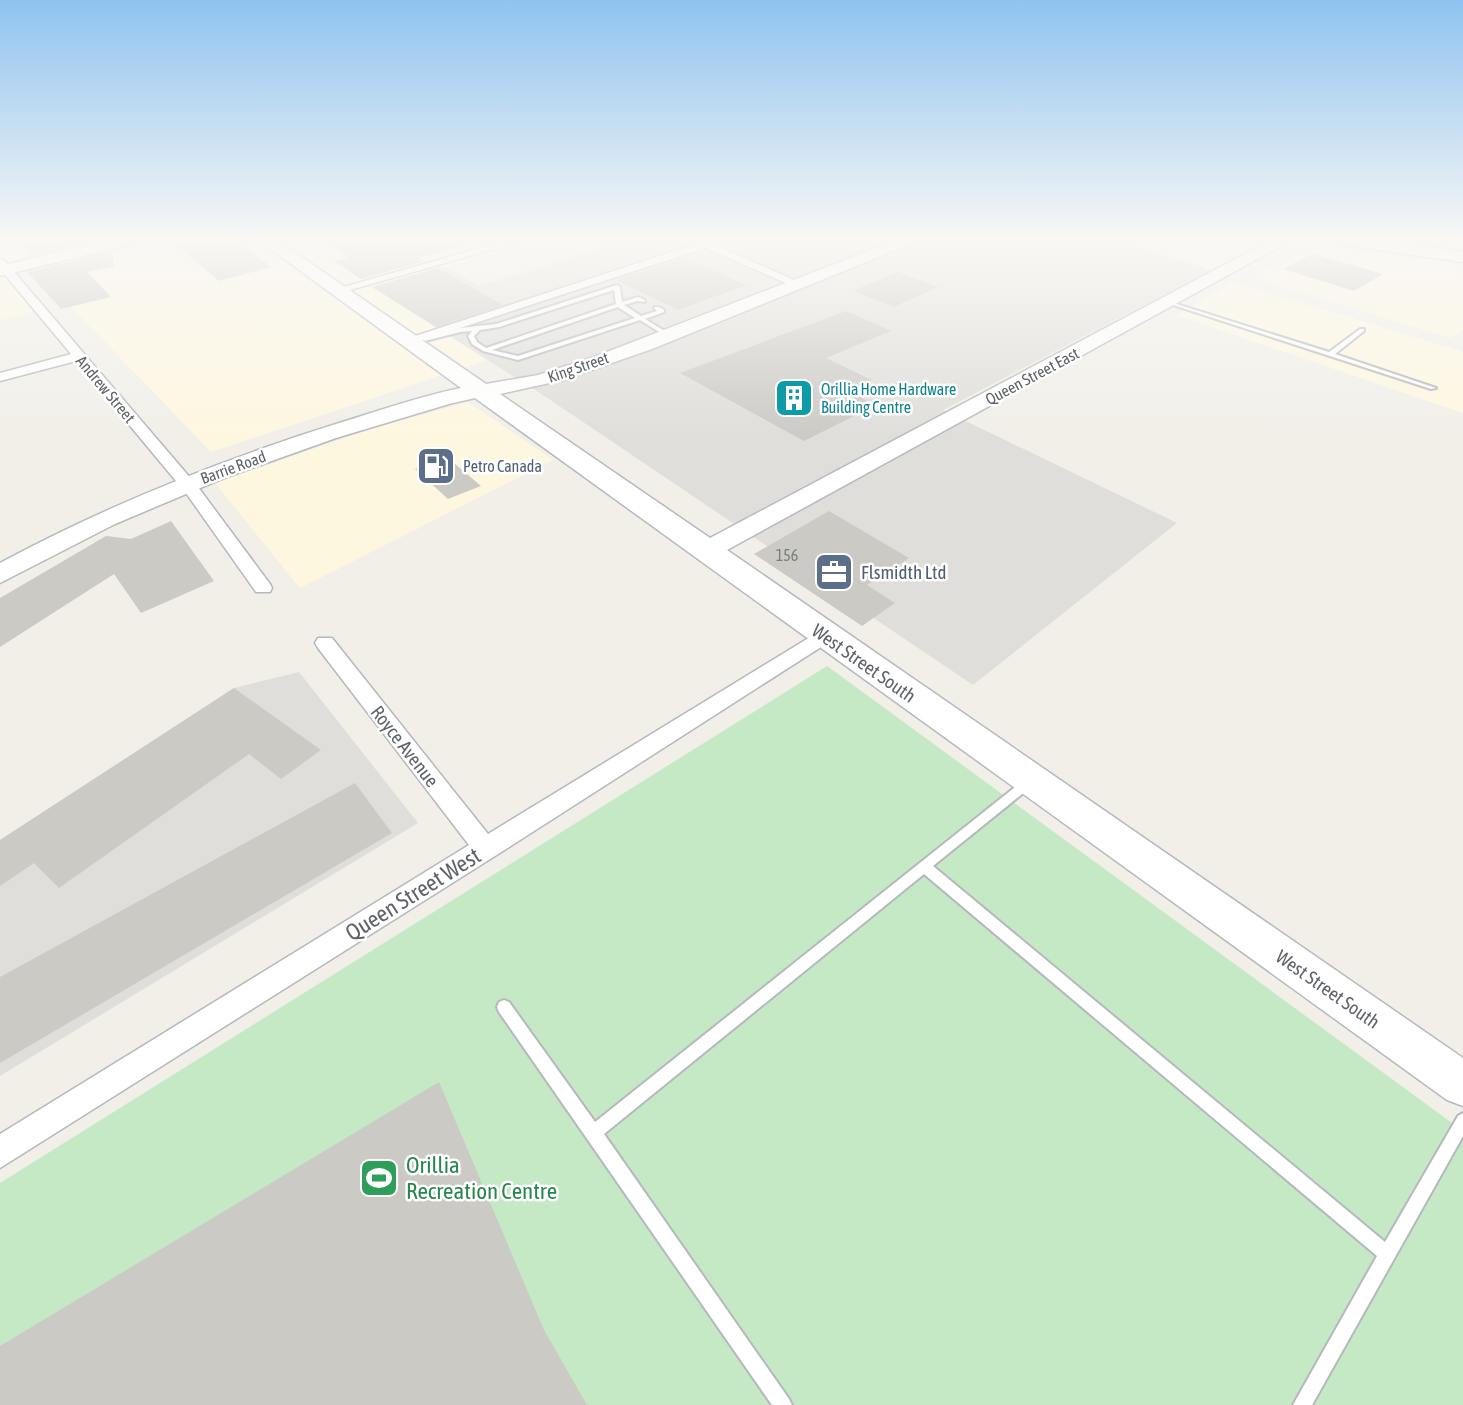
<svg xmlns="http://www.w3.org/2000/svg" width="1463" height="1405" font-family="'Asap Condensed',sans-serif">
<rect width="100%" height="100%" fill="#f1efe8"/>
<g fill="#fef7e0">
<path d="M0,240H537L375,288L487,360L211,452L25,259L0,264Z"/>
<path d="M1117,240H1266L1211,270Z"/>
<path d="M1317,242L1353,250L1463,265V331L1450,338L1251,277Z"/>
<path d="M5,275L35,311L0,320V276Z"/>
<path d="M1233,282L1463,352V413L1176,315Z"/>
<path d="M468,402L553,460L300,588L215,483L367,430Z"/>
</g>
<g fill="#e0deda">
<path d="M625,240H676L693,250L723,240H1117L1211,270L943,410L1177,523L973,685L546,397L374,288L443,266L480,286Z"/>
<path d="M299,672L418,823L0,1076V840L234,688Z"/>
</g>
<path fill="#c5e8c5" d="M827,666L1463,1131V1405H0V1183Z"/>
<g fill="#cccac5">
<path d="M19,240H96L31,256Z"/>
<path d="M170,240H235L271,267L219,281Z"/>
<path d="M322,240H462L463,246L419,258L425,261L361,279L334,261L349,257Z"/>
<path d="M112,251L114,266L87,272L111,297L61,309L27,272Z"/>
<path d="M1313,254L1383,274L1354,291L1283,269Z"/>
<path d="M684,258L747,285L678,310L616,280Z"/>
<path d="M437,268L503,305L436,327L372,287Z"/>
<path d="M897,272L938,287L894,307L853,291Z"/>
<path d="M846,311L891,331L826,358L872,380L848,391L876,405L804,441L680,373Z"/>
<path d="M447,457L481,486L448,499L415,469Z"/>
<path d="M829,511L909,558L867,585L895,603L862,626L754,554Z"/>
<path d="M171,521L214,581L141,613L114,574L0,647V598L106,536L131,539Z"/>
<path d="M234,688L321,750L281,779L249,754L59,888L34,863L0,886V840Z"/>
<path d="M355,783L392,833L0,1063V977Z"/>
<path d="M439,1082L544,1330L587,1405H0V1346Z"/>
</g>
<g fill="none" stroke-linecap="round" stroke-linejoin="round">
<defs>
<g id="lane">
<path d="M617,285L620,287L622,302L638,297L645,300V302L638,301L624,305L641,316L657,311L654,308L655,307H659L664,310V312L645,319L668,333V335H664L640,320L518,360L483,351L472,344L468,336L472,331L460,332L425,341L422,339L460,328L496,324ZM614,290L616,304L486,348L477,342L474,336L480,330L499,327ZM618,307L635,318L518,356L492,350Z"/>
<path d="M1167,301L1329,352L1360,329H1364V331L1335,354L1436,388L1431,389L1167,303Z"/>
<path d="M1028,778L1032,780L1034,783L1032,786L933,866L1385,1242L1458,1116L1463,1113V1136L1312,1405H1293L1377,1256L924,874L604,1134L789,1399L792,1405H772L499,1012L497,1007L499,1002L504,1000L509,1002L595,1122L1024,780Z"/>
</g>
<g id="street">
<path d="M508,240H526L343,292L333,290Z"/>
<path d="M696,240H724L715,245L803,284L793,286L705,248L414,343L409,344L403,340L696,244Z"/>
<path d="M0,259L4,260L198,487L270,584L272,588L270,592H256L186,493L76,361L0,381V373L71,354L0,269Z"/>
<path d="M825,628L832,630L835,635L832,640L495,856L0,1168V1134L469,845L318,648L315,643L318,638H332L488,834Z"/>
</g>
<g id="secondary">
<path d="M108,240H137L135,243L0,276V266Z"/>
<path d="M258,240H277L486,384L538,375L594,357L897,240H920L652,349L563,380L500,394L710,538L1271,240H1292L727,550L1463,1058V1106L1447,1100L475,398L449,404L336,438L224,478L115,524L0,583V563C108,505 221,460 339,423C379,411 420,396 461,388Z"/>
<path d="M1336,240H1380L1463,252V262L1344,245Z"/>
</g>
</defs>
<use href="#lane" stroke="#b5b8bc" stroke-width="4"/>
<use href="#street" stroke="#b5b8bc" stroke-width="3"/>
<use href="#secondary" stroke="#b6babf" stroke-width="3"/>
<use href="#lane" fill="#fff" fill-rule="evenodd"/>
<use href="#street" fill="#fff" fill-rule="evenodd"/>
<use href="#secondary" fill="#fff" fill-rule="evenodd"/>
</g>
<linearGradient id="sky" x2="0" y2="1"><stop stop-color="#8fc3f1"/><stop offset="0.55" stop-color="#f9f8f5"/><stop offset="1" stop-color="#f9f8f5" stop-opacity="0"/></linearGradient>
<rect width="1463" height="437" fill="url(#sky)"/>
<defs>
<symbol id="building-square" viewBox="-11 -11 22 22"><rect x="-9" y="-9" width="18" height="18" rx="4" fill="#0f9aa8" stroke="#fff"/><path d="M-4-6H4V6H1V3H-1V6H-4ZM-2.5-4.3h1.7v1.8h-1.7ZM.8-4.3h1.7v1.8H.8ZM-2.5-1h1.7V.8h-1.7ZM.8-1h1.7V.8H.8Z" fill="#fff"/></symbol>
<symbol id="fuel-square" viewBox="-11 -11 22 22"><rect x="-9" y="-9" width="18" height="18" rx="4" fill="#5c6f8a" stroke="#fff"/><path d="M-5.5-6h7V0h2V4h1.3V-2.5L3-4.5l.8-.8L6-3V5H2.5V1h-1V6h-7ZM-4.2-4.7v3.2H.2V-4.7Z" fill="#fff"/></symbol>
<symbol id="office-square" viewBox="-11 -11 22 22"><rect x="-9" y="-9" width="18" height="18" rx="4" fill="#5c6f8a" stroke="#fff"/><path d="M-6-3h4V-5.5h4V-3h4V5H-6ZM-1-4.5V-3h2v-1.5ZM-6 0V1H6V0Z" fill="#fff"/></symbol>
<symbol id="stadium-square" viewBox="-11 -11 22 22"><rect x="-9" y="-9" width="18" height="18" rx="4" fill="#2e9e5b" stroke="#fff"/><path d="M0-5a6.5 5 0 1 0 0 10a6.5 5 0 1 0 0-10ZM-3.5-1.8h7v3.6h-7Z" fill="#fff"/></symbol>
</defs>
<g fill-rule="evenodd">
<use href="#building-square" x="772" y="376" width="44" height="44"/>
<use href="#fuel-square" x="414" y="444" width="44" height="44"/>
<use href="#office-square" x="812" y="550" width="44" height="44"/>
<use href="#stadium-square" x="357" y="1156" width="44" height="44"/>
</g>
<g text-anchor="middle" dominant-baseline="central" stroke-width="5" stroke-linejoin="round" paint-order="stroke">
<g font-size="16" fill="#5f6368" stroke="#fff">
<text transform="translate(578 367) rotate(-19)">King Street</text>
<text transform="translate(1032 376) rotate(-28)">Queen Street East</text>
<text transform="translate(106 389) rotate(50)">Andrew Street</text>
<text transform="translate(233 467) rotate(-20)">Barrie Road</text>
</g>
<g font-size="16" fill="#0d838f" stroke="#fff" text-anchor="start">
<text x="821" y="389">Orillia Home Hardware<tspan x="821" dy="18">Building Centre</tspan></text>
</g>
<g font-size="16" fill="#4e5e75" stroke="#fff" text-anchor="start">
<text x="463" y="466">Petro Canada</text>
</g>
<g font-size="16" fill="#7a7d7f">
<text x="787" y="555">156</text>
</g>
<g font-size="19" fill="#4e5e75" stroke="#fff" text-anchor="start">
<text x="861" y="572">Flsmidth Ltd</text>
</g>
<g font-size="19" fill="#5f6368" stroke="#fff">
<text transform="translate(864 663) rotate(35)">West Street South</text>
<text transform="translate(405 746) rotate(52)">Royce Avenue</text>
<text transform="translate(1328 989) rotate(35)">West Street South</text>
</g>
<g font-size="23" fill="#5f6368" stroke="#fff">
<text transform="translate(413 894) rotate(-32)">Queen Street West</text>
</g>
<g font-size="23" fill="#27864d" stroke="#fff" text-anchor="start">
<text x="406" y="1165">Orillia<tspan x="406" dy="26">Recreation Centre</tspan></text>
</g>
</g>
</svg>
